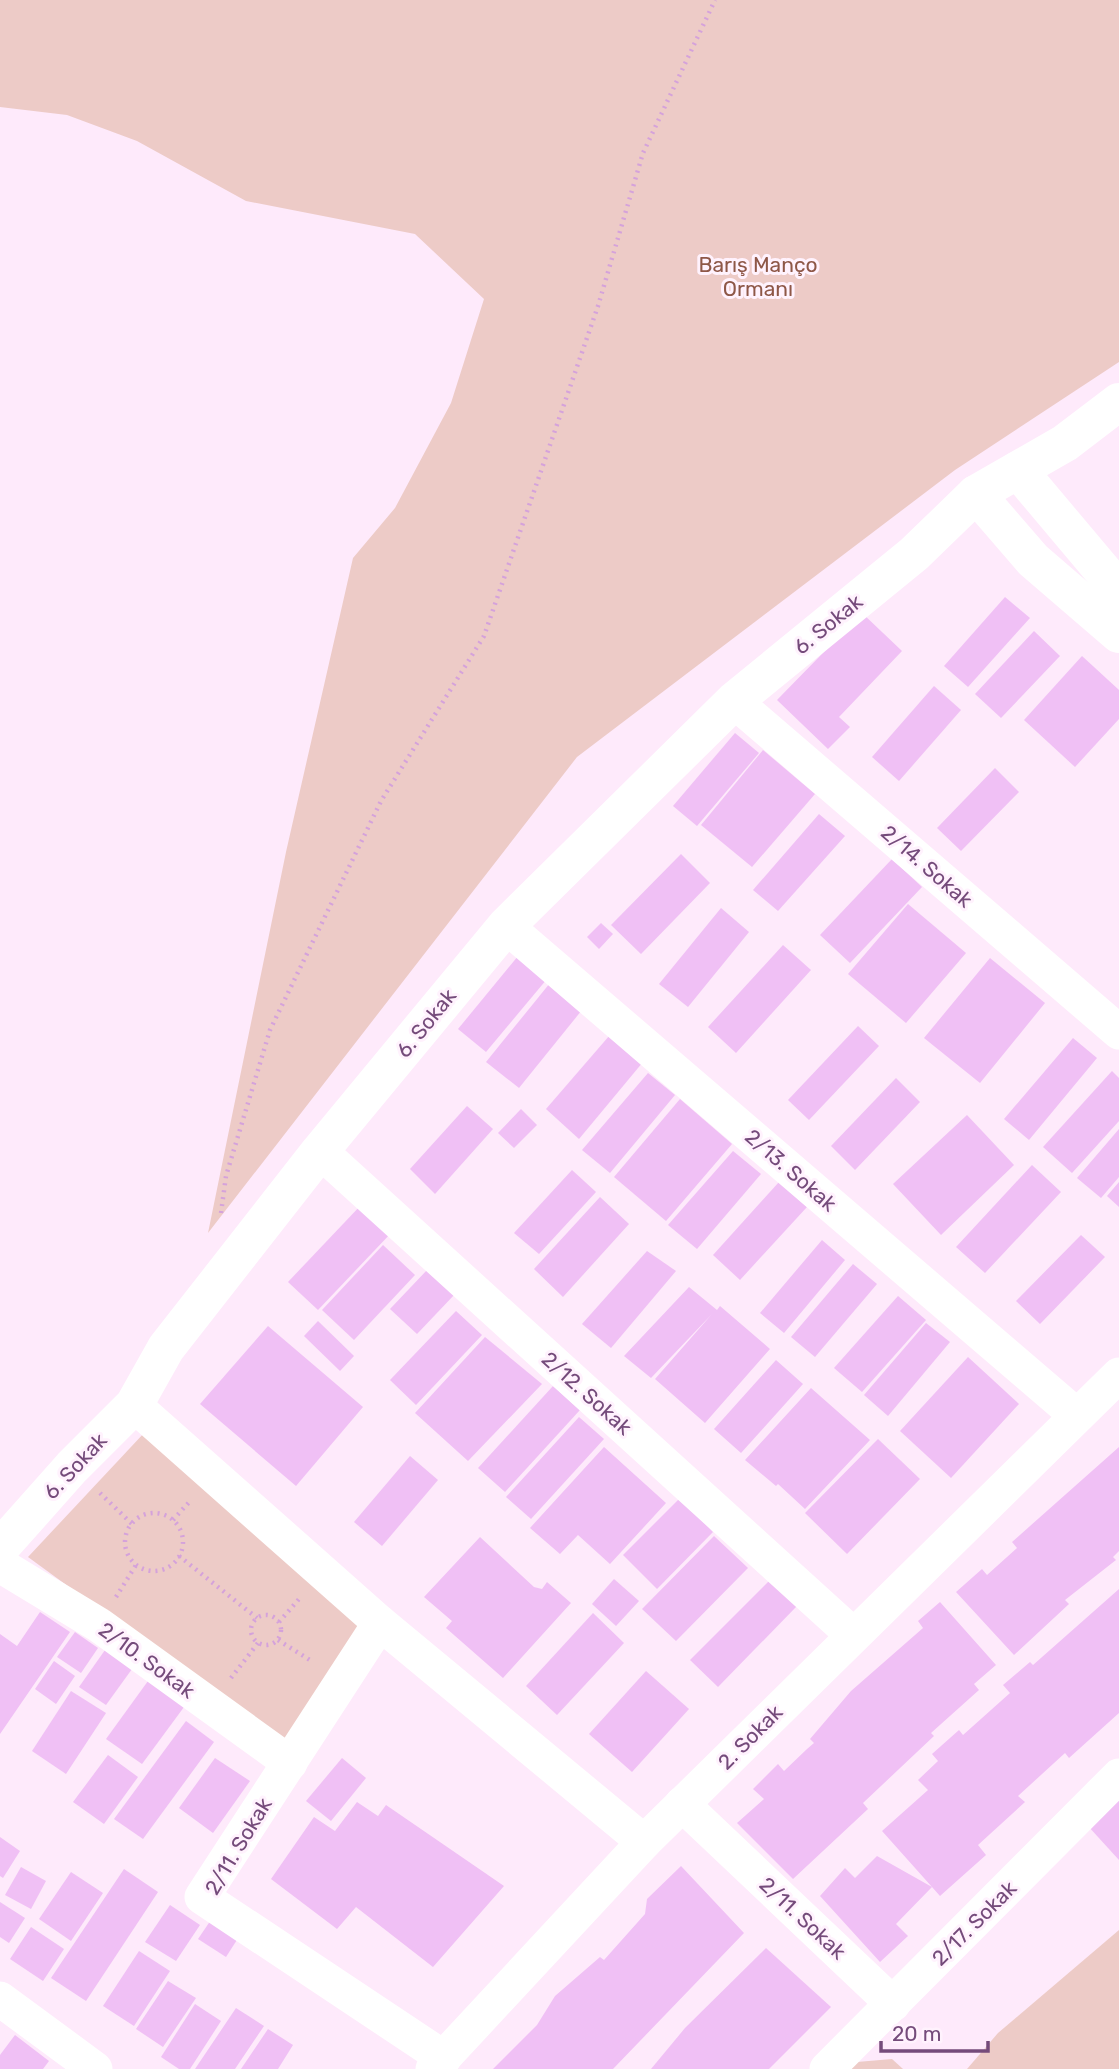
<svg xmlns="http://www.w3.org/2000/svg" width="1119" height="2069" font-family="Rubik,sans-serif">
<rect width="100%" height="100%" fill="#feeafb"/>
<g fill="#edcbc7">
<path d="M0,0H1119V362L955,470L577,757L208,1233L286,852L353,558L395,508L451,403L484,299L415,234L246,201L137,141L67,115L0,107Z"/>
<path d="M145,1432L364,1618L287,1746L28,1557Z"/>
<path d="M1119,1930V2069H967L998,2033Z"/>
<path d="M892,2059L903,2069H850L857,2062Z"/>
</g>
<g fill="#f0c0f5">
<path d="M1005,597L1030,618L968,687L944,666Z"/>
<path d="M862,613L902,651L839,717L850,727L828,749L777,700Z"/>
<path d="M1034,631L1060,656L1001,718L975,694Z"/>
<path d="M1082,656L1119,690V719L1075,767L1024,720Z"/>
<path d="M934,686L961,710L899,781L872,757Z"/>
<path d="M735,733L759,753L697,826L673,806Z"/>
<path d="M763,750L815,794L752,867L701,825Z"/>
<path d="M995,768L1019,792L961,851L937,828Z"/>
<path d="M819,814L845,836L778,911L753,890Z"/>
<path d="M681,854L710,883L641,954L611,925Z"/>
<path d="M892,859L922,887L850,963L820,935Z"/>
<path d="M908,904L966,953L906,1023L848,974Z"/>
<path d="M721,908L749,932L688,1007L659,984Z"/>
<path d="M601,923L613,934L599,949L587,937Z"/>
<path d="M783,945L811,970L736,1053L708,1027Z"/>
<path d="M518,956L547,979L486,1052L458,1029Z"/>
<path d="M990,958L1045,1003L980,1083L924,1038Z"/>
<path d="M550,983L582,1010L519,1088L486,1062Z"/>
<path d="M858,1026L879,1046L809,1120L788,1100Z"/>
<path d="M616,1028L648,1056L579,1139L546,1109Z"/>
<path d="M1073,1038L1097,1058L1029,1140L1004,1119Z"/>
<path d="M1112,1071L1119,1078V1121L1072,1173L1043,1147Z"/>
<path d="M648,1073L675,1095L610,1173L582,1150Z"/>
<path d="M896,1078L920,1102L855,1170L831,1146Z"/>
<path d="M680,1099L732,1144L666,1221L614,1177Z"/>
<path d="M467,1106L493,1129L435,1194L410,1169Z"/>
<path d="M521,1109L537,1125L514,1148L498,1133Z"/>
<path d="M967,1115L1014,1165L941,1235L893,1184Z"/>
<path d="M1119,1129V1177L1101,1198L1077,1178Z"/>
<path d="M733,1151L761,1174L697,1249L668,1225Z"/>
<path d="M1032,1165L1061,1192L985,1273L956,1247Z"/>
<path d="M572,1170L596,1192L539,1254L514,1233Z"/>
<path d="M779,1182L807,1207L740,1280L713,1255Z"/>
<path d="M1119,1182V1207L1107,1196Z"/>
<path d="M600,1197L629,1224L563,1297L534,1269Z"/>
<path d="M362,1204L392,1232L318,1310L288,1282Z"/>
<path d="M1081,1235L1105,1257L1040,1324L1016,1301Z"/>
<path d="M822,1240L845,1260L784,1333L760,1313Z"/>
<path d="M383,1245L415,1275L354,1340L322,1310Z"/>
<path d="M647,1251L676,1271L611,1348L582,1324Z"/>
<path d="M853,1264L877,1284L815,1357L791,1337Z"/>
<path d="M428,1269L455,1294L417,1334L390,1309Z"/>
<path d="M689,1287L717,1310L720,1306L770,1349L705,1423L655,1379L712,1314L651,1378L624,1356Z"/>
<path d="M898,1296L926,1320L862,1392L834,1368Z"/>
<path d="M456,1311L482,1335L416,1405L390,1380Z"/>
<path d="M318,1321L354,1356L340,1371L304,1336Z"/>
<path d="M926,1323L950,1342L888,1416L864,1395Z"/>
<path d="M268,1326L363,1407L296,1486L200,1404Z"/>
<path d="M485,1337L542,1384L468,1461L415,1413Z"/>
<path d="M968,1357L1019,1404L951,1478L900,1431Z"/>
<path d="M776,1360L803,1384L741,1453L714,1429Z"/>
<path d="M553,1386L580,1410L505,1492L478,1468Z"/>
<path d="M811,1388L870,1440L805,1509L778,1484L776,1486L745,1460Z"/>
<path d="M579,1417L604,1439L531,1519L506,1497Z"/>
<path d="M878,1439L920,1479L847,1554L805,1513Z"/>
<path d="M604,1447L666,1503L610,1564L578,1535L560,1554L530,1528Z"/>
<path d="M1119,1447V1551L1113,1557L1116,1560L1065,1600L1069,1604L1014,1655L956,1592L982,1569L987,1575L1017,1548L1012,1542Z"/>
<path d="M410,1456L438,1480L382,1546L354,1522Z"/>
<path d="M680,1498L713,1532L657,1589L623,1555Z"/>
<path d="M714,1536L748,1568L676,1641L642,1609Z"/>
<path d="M480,1537L534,1587L542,1589L547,1582L571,1603L503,1678L446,1628L452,1621L424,1597Z"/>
<path d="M614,1579L639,1601L616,1626L592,1604Z"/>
<path d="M770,1580L797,1606L718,1687L690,1660Z"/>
<path d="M1119,1589V1713L1069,1758L1065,1753L1018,1796L1025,1802L978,1845L986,1855L940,1896L932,1887L896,1924L908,1936L880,1962L820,1896L845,1868L855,1878L877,1856L932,1887L882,1831L928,1790L918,1780L938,1761L932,1754L959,1730L963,1735L1010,1693L1003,1685L1030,1662L1033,1665Z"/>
<path d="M940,1602L996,1665L974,1684L979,1690L931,1733L934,1736L863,1803L868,1809L793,1879L737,1823L764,1799L753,1789L778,1764L784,1771L807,1749L814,1743L810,1739L851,1691L923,1628L918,1621Z"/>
<path d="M40,1612L70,1632L0,1734V1634L17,1646Z"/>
<path d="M593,1613L624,1643L557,1715L526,1686Z"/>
<path d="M75,1632L98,1648L81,1673L57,1657Z"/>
<path d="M105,1650L132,1669L106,1705L79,1687Z"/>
<path d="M54,1661L75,1676L56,1704L35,1689Z"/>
<path d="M646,1671L689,1709L632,1772L589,1734Z"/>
<path d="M148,1681L184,1707L142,1764L106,1739Z"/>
<path d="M71,1691L106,1713L66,1774L32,1751Z"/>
<path d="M186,1721L214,1742L143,1839L114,1819Z"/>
<path d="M108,1755L138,1777L104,1824L73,1802Z"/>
<path d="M215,1758L250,1781L213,1833L179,1808Z"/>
<path d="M342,1758L366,1778L331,1821L306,1801Z"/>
<path d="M1119,1798V1860L1088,1826Z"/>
<path d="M357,1802L378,1816L386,1805L504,1886L433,1967L356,1907L337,1929L271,1879L314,1817L335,1831Z"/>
<path d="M0,1837L20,1851L3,1878L0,1876Z"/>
<path d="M681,1866L744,1933L613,2069H493L537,2025L555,1996L600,1957L604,1960L645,1914L647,1899Z"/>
<path d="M21,1867L46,1881L31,1909L5,1895Z"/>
<path d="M124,1869L158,1892L86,2001L51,1978Z"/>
<path d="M71,1872L103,1893L71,1941L39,1919Z"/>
<path d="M0,1902L25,1918L9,1943L0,1937Z"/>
<path d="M170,1905L200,1925L176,1961L145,1942Z"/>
<path d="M215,1914L242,1932L226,1957L198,1939Z"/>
<path d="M31,1927L64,1949L43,1981L10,1959Z"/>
<path d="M766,1948L831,2007L769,2069H651L685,2028Z"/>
<path d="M139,1951L170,1971L134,2026L103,2006Z"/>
<path d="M168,1981L196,1998L163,2047L136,2029Z"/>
<path d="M195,2004L221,2021L190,2069H179L161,2057Z"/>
<path d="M236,2008L264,2026L235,2069H195Z"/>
<path d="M268,2029L293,2045L278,2069H241Z"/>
<path d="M15,2035L49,2061L43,2069H0V2055Z"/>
</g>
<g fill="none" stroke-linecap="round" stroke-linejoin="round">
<g stroke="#d5a2db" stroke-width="4.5" stroke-dasharray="2 5" stroke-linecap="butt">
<path d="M221,1213L226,1176L270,1030L381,801L484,636L598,306L643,153L715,0"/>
<path d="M100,1493L132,1524"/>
<circle cx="154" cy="1542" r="29"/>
<path d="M173,1520L191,1500"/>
<path d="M179,1556L257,1618"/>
<path d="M116,1597L136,1565"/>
<circle cx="266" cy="1630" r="15"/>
<path d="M279,1622L299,1599"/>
<path d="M278,1640L313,1662"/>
<path d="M231,1678L258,1643"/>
</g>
<g stroke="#fff" stroke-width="35">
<path d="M734,701L1119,1032"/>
<path d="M506,926L1076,1415"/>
<path d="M320,1151L853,1635"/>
<path d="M134,1405L380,1623"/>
<path d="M0,1565L99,1625L290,1763"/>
<path d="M682,1804L893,2004"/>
<path d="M0,1999L95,2069"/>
<path d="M444,2058L202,1897L380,1623L644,1842"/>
<path d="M433,2069L644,1842L1119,1375"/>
<path d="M827,2069L1119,1776"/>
</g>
<g stroke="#fff" stroke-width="38">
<path d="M1018,470L1119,590"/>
<path d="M976,494L1033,560L1119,634"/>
<path d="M0,1548L72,1467L134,1405L166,1348L320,1151L506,926L734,701L914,554L976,494L1065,443L1119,402"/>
</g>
</g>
<g text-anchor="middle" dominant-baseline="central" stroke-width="6" stroke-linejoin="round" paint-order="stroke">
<g font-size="21" fill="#8e5747" stroke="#fff2fd">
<text x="758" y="264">Barış Manço<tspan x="758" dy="24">Ormanı</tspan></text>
</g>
<g font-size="21" fill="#754b7b" stroke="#fff2fd">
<text transform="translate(828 624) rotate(-39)">6. Sokak</text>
<text transform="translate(927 866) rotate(41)">2/14. Sokak</text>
<text transform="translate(426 1023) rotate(-51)">6. Sokak</text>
<text transform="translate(791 1170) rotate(41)">2/13. Sokak</text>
<text transform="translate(587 1393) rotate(42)">2/12. Sokak</text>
<text transform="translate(75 1466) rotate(-47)">6. Sokak</text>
<text transform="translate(147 1660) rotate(36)">2/10. Sokak</text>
<text transform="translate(750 1737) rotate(-45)">2. Sokak</text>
<text transform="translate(238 1846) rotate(-59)">2/11. Sokak</text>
<text transform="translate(803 1918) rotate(43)">2/11. Sokak</text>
<text transform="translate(974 1923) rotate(-45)">2/17. Sokak</text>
</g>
</g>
<path d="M881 2041v10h107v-10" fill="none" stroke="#754b7b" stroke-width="3.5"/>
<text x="892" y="2041" font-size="21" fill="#754b7b" stroke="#fff2fd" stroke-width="5" paint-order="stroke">20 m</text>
</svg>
